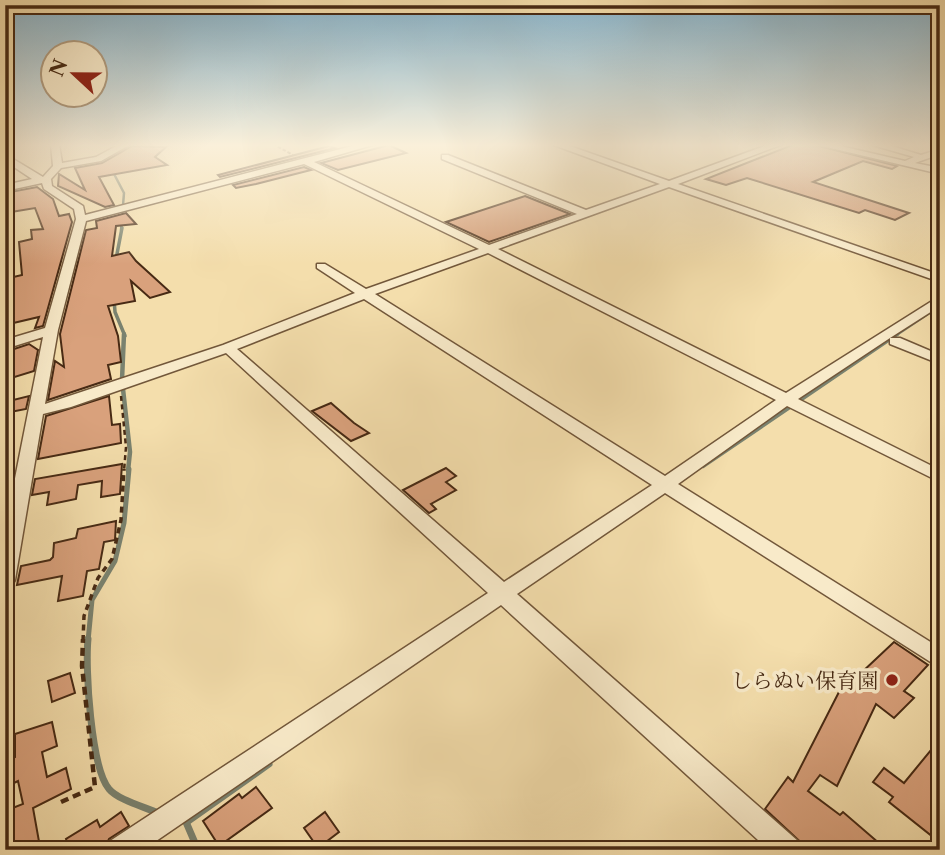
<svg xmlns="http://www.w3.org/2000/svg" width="945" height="855" font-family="'Libre Caslon Text','Noto Serif JP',serif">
<rect width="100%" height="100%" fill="#f4deac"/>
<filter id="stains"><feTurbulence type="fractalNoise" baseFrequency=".00286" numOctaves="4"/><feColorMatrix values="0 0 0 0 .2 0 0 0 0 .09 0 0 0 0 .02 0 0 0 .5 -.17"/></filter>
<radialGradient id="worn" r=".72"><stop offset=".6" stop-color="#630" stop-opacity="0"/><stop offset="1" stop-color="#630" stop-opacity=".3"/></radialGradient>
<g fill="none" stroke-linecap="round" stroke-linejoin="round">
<path stroke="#7a826f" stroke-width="2.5" d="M113,172L124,193L121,230"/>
<g stroke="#7a826f" stroke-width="3.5">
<path d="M116,259L122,228"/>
<path d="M114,299L115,312L125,336"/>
<path d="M894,336L936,308"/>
</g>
<g stroke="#7a826f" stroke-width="4.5">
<path d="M124,334L122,380L130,452L128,471"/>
<path d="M703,466L897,334"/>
</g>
<path stroke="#7a826f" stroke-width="5" d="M88,641L92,600L115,561L124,523L129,469"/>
<g stroke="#7a826f" stroke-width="7">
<path d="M88,639C85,668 91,768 109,789C118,800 145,807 158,813"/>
<path d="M186,822L198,850"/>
<path d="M187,822L269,764"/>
</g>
</g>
<g fill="#d9a17c" stroke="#472a14" stroke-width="2">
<path d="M795,144H812L897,166L892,169L863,161L813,182L909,213L895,220L865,210L859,213L747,178L726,185L706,179Z"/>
<path d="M389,145L406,153L338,170L321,163Z"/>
<path d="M132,146L166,147L155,157L167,165L99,177L114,205L105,207L58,186L59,174L85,190L75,168L102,163Z"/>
<path d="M329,146L335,148L220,177L218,175Z"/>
<path d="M304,167L311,170L256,184L236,188L233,185Z"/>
<path d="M37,187L53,199L59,216L69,214L72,222L43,326L35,328L39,317L5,325V279L22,275L19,242L32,239L31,230L43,229L35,208L5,213V193Z"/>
<path d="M525,196L570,214L489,242L446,222Z"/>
<path d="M126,213L136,224L116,226L112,256L129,252L136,261L170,292L150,298L131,281L135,301L108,306L118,336L121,362L108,365L111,379L48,400L55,361L64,367L60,334L86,230L97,228L96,221Z"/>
<path d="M29,344L38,350L34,371L5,380V352Z"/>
<path d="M29,396L26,409L5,413V402Z"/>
<path d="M109,396L112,425L120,424L121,443L38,459L46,416Z"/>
<path d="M331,403L354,423L369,433L351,441L312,411Z"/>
<path d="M122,464L120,494L101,497L102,481L78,485L76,499L47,505L49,492L32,495L35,479Z"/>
<path d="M446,468L456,476L446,482L456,490L431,504L436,509L429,513L403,490Z"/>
<path d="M116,521L115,540L104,542L99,569L87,571L83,596L58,601L62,576L17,585L21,566L50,560L53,557L54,543L76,538L78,529Z"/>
<path d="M894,642L928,665L904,691L914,698L894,718L876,704L837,786L820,775L808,791L840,815L843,812L887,850H809L765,809L788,777L793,782L841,688L844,689Z"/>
<path d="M70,673L75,693L52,702L48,681Z"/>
<path d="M52,722L57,746L42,752L47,777L66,768L71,789L33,808L40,847L5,850V811L23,804L18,781L12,784L8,760L15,757V734Z"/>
<path d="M940,739V828L933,837L889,802L893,797L873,782L884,768L904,783Z"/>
<path d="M256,787L272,808L219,846L203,821L239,794L242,798Z"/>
<path d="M121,812L129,826L109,839L104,850H70L66,839L97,820L100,827Z"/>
<path d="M325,812L339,832L318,848L304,828Z"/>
</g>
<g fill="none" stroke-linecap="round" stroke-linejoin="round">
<defs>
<g id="minor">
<path d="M51,144H59L62,163L96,157L120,144H131L101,161L61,168L51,179L52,186L83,206L85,215L360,144H376L314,162L489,245L577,214L442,159V155H448L586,210L660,184L551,144H564L669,181L770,144H783L678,184L940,275V282L669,187L498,249L786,393L940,296V306L890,338H900L940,355V364L890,344V338L798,399L940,470V482L787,406L678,484L940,648V668L665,493L517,594L798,841L802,850H769L501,605L143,850H106L110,841L488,593L226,353L71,407L43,414L15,580L12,585L5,587V529L43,337L5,349V340L45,328L76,219L74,209L44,189L42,183L5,191V185L32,179L5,161V154L43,177L53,166ZM304,164L479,249L366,289L325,264H317V268L355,293L223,345L45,404L58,330L86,221ZM488,253L776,400L665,476L375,294ZM364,299L652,485L504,582L237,349Z"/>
<path d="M814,144H832L905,161L914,157L869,144H885L921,155L940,149V154L915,163L940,168V174Z"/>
</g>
</defs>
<use href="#minor" stroke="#72573a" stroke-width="3"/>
<path stroke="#472a14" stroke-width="2" stroke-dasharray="3.5 2" stroke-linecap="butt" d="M273,144L293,155"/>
<path stroke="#472a14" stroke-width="2.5" stroke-dasharray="5 3.5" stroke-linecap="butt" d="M121,396L126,447L124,471"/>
<path stroke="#472a14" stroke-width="3.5" stroke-dasharray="6 4.5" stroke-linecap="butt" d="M83,641L84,616L98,578L112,559L121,520L124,469"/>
<path stroke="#472a14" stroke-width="4.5" stroke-dasharray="8 5" stroke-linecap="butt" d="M61,802L95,787L82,666L83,639"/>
<use href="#minor" fill="#f8eac9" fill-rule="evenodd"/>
</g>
<linearGradient id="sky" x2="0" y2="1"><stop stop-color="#89b7d0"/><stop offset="0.55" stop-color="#faf0da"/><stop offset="1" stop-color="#faf0da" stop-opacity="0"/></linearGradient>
<rect width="945" height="264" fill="url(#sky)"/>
<circle fill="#8f2418" stroke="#f8eac9" stroke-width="2.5" cx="892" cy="680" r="7"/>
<g text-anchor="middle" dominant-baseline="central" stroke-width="7" stroke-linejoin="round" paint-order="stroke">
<g font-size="21" fill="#472a14" stroke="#f8eac9" text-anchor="end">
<text x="878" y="680">しらぬい保育園</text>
</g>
</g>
<rect width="945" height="855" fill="none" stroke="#f4deac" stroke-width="28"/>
<rect x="7" y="7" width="931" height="841" fill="none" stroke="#472a14" stroke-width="3.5"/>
<rect x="14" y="14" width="917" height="827" fill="none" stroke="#472a14" stroke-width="2"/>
<g transform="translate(74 74) rotate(292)"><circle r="33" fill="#f8eac9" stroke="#b19d81" stroke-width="2"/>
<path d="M0-5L12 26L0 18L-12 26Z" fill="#8f2418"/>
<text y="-10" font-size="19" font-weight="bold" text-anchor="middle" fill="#472a14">N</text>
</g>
<rect width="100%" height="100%" filter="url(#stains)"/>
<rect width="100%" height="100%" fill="url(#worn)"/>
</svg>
